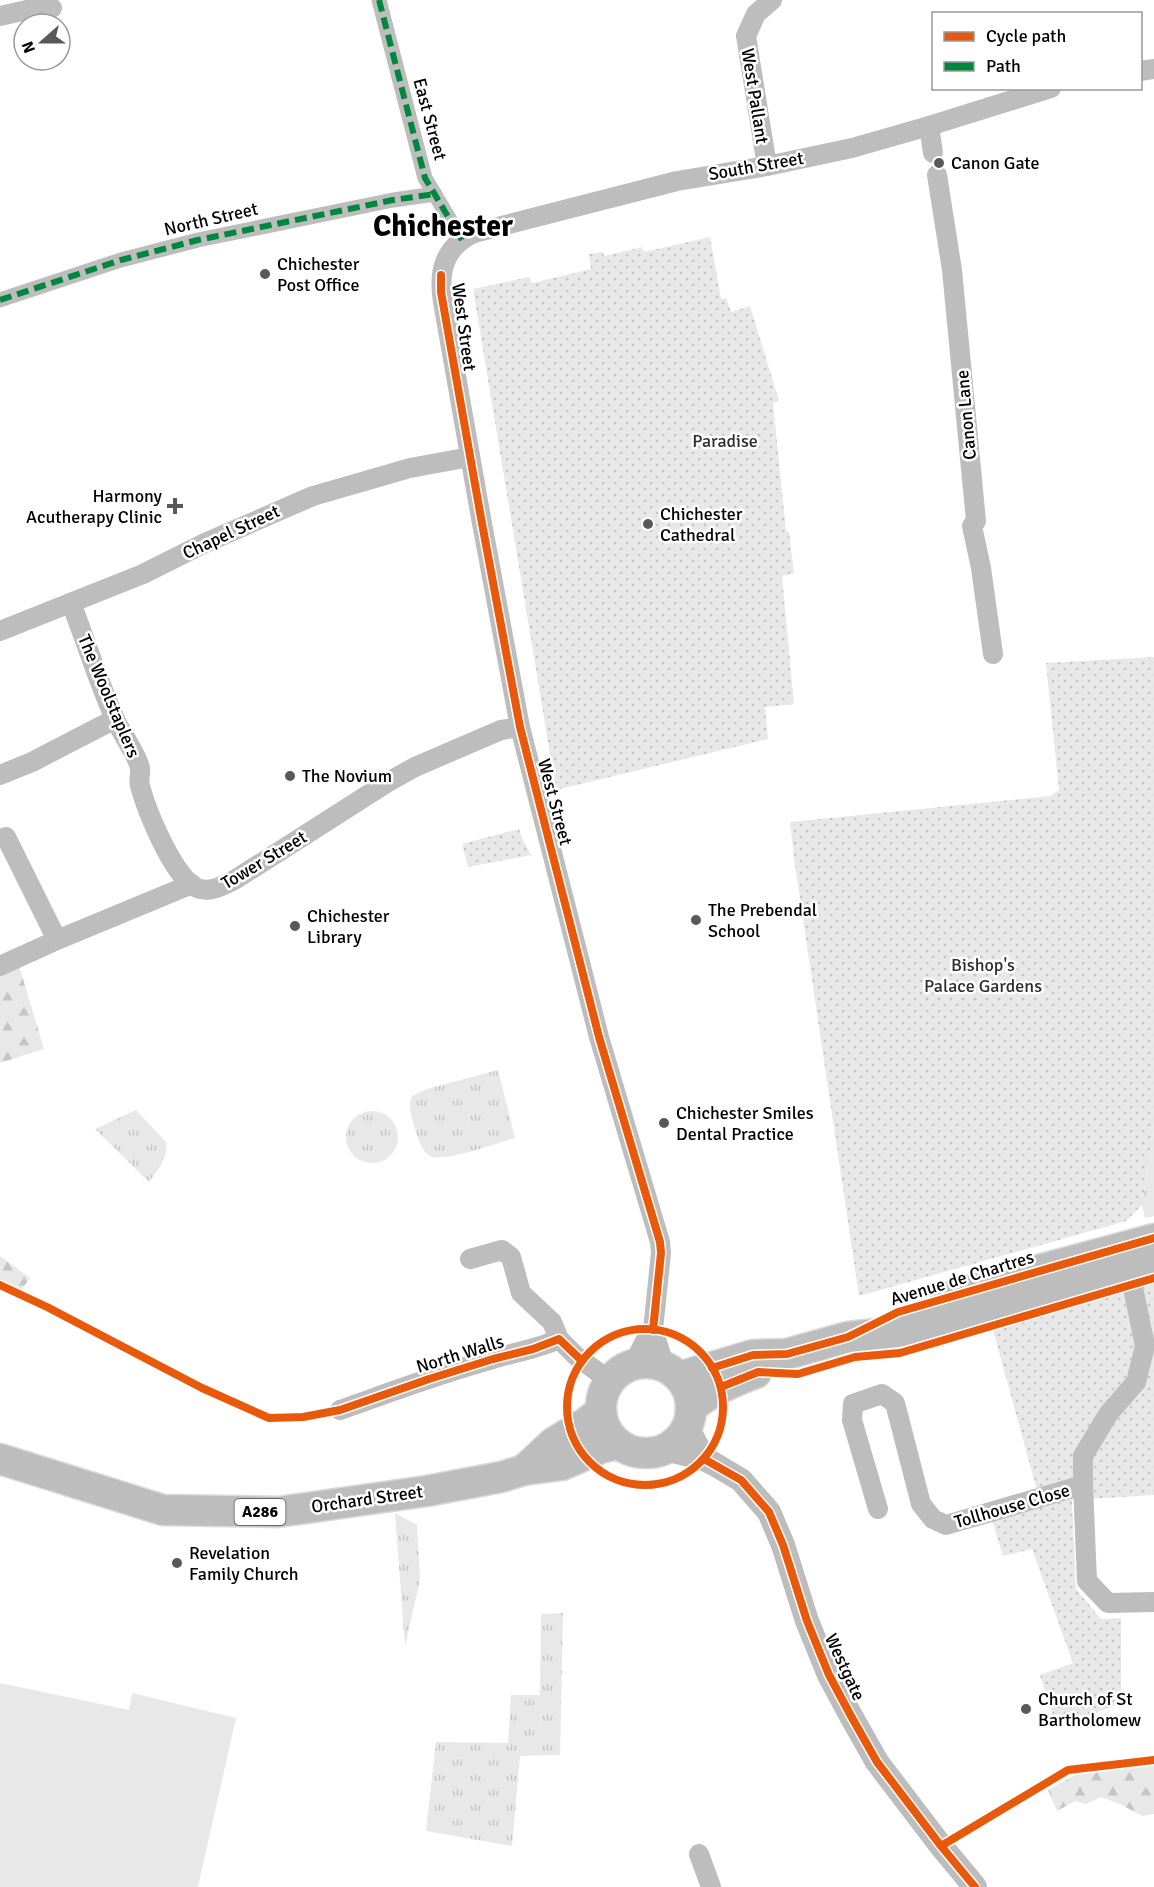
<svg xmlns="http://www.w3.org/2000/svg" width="1154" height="1887" font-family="Signika,sans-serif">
<defs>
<pattern id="grass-tufts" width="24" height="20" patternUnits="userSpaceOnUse" patternTransform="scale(1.5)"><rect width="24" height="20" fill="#e8e8e8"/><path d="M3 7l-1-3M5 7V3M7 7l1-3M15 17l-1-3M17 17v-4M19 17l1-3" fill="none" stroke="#c5c5c5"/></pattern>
<pattern id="forest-firs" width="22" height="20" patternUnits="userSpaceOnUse" patternTransform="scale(1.5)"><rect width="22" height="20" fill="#e8e8e8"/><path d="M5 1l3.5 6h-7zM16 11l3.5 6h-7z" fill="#c5c5c5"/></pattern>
<pattern id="garden-dots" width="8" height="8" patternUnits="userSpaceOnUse" patternTransform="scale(1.5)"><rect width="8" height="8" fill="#e8e8e8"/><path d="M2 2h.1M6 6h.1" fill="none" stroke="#c5c5c5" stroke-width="1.8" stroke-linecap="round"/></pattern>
</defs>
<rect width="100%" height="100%" fill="#fff"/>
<g fill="url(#grass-tufts)">
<path d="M498,1070L515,1138C499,1143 442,1163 430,1156C422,1151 419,1141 416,1132C413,1122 407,1107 412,1096L427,1089Z"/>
<path d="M136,1110L166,1142C169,1157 157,1171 149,1182L95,1129Z"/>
<circle cx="372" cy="1137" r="26"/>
<path d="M1154,1124V1216L1145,1218L1142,1205Z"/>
<path d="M395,1513L417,1525L420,1580L405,1646Z"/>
<path d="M563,1613L560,1755L520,1756L512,1846L426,1831L436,1742L508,1743L511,1695H540L541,1614Z"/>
</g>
<g fill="url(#forest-firs)">
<path d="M18,962L44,1049L0,1063V970Z"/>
<path d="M0,1256L30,1278L20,1292L0,1282Z"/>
<path d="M1154,1766V1814L1142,1816L1120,1804L1101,1797L1086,1804L1075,1801L1057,1811L1048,1790L1075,1775Z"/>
</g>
<path fill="#e8e8e8" d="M0,1683L129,1710L132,1693L236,1718L198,1887H0Z"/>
<g fill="url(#garden-dots)">
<path d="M710,237L721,299L726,298L731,312L750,306L779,401L773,403L786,531L789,532L794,573L782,576L794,704L765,707L768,739L556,790L473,289L529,277L532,283L591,269L589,254L603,252L604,256L642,247L644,252Z"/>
<path d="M1154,657V1124L1142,1205L1126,1221L859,1296L794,858L790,822L1050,796L1059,790L1046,663Z"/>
<path d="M519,829L522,838L531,855L468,867L462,844Z"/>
<path d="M1154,1282V1495L1072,1500L1076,1589L1101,1619L1121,1618V1703L1057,1728L1040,1675L1073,1663L1032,1549L1003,1556L992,1520L1041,1505L993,1330Z"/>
</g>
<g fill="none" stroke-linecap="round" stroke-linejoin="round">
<defs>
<g id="primary">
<path d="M946,1298L1039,1270L1154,1239"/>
<circle cx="646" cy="1408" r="45"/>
<path d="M679,1377L753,1355L787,1354L848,1337L903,1331L1154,1261"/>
<path d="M691,1408C711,1391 732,1382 756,1373"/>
<path d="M0,1459L163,1510L278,1512L427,1491L501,1477L524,1470L562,1465L601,1448L618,1444"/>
<path d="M524,1470L553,1443L587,1422L601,1411"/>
</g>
</defs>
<use href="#primary" stroke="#dbdbdb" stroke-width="33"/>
<g stroke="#bdbdbd" stroke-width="15">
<path d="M379,0L425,178L462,240"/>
<path d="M0,300L121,260L198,240L393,200L435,194"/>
</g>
<g stroke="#bdbdbd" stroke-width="20">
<path d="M0,16L27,10L52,8"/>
<path d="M1140,71L1154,69"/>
<path d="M929,126L933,153"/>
<path d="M767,166L746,36L756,14L772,0"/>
<path d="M937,175L952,270L976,521L972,526L981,568L993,654"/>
<path d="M71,603C86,641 98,681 115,719C120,731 138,756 140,768C141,774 138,780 140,786C147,812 171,870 193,886C208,895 222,886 236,879L388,782L415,767L501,730L520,727"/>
<path d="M0,631L143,574L205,543L313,496L410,468L470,457"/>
<path d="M0,775L32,762L115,719"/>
<path d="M6,837L57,940"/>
<path d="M0,966L57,940L192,884"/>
<path d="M470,1259L502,1250L511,1257L521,1293L552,1322L559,1339L576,1356L610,1381"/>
<path d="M1129,1268L1145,1346L1136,1382L1109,1413L1083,1456V1485L1087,1581L1108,1603L1154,1602"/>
<path d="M633,1365L644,1343L653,1330"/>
<path d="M665,1367L653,1330L661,1253L660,1242L599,1037L520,727L481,518L443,302C438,271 444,247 474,233L677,181L767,166L852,148L929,126L1051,88"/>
<path d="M340,1410C391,1392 441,1373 493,1359C515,1352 538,1349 559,1339"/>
<path d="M878,1509L852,1420L853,1404L882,1394L895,1403L921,1504L933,1519L946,1525L1083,1485"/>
<path d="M699,1854L711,1887"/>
</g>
<g stroke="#bdbdbd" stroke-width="24">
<path d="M687,1427L704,1459"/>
<path d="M665,1449L704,1459L714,1464L741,1480L769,1512L783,1545L807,1621L829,1675L851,1716L877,1762L941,1846L975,1887"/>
</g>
<use href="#primary" stroke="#bdbdbd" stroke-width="30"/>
<g stroke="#00873e" stroke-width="6" stroke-dasharray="12 6" stroke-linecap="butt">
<path d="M379,0L425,178L462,240"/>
<path d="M0,300L121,260L198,240L393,200L435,194"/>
</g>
<defs>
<g id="cycleway">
<path d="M441,275V292L481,518L520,727L599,1037L660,1242L661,1253L653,1330"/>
<path d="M0,1285L47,1307L202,1388L269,1418L303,1417L340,1410L429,1379L493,1359L533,1349L559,1339L582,1361"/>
<circle cx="645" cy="1407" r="78"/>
<path d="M712,1368L753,1355L787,1354L848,1337L898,1312L1154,1238"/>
<path d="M721,1387L758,1372L798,1374L855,1357L900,1353L1154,1278"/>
<path d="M704,1459L741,1480L769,1512L783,1545L807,1621L829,1675L851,1716L877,1762L941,1846L975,1887"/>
<path d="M941,1846L1068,1770L1154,1760"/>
</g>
</defs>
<use href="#cycleway" stroke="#fff" stroke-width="11"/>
<use href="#cycleway" stroke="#e8590c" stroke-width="8"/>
</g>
<g fill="#595959" stroke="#fff" stroke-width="2">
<circle cx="939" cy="163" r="6"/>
<circle cx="265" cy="274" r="6"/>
<path d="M172 497h6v6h6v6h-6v6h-6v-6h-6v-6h6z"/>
<circle cx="648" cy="524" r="6"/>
<circle cx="290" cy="776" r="6"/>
<circle cx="696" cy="920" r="6"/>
<circle cx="295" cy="926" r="6"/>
<circle cx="664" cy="1123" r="6"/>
<circle cx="177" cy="1563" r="6"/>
<circle cx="1026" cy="1709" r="6"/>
</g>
<g text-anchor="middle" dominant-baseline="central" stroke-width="5" stroke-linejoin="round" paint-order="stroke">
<rect fill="#fff" stroke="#4c4c4c" stroke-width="1.5" x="234.5" y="1499" width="51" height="26" rx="4.5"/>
<g font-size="16" font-weight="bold" fill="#000">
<text x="260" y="1512">A286</text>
</g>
<g font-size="18" fill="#000" stroke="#fff">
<text transform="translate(755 96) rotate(81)">West Pallant</text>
<text transform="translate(430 119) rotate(75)">East Street</text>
<text transform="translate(756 166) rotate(-10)">South Street</text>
<text transform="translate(211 219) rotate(-13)">North Street</text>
<text transform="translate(464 327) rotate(82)">West Street</text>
<text transform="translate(966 415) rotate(-95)">Canon Lane</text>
<text transform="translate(231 532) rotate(-25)">Chapel Street</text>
<text transform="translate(109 696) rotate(67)">The Woolstaplers</text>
<text transform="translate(555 802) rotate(75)">West Street</text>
<text transform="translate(264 860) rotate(-31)">Tower Street</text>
<text transform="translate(962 1278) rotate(-17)">Avenue de Chartres</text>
<text transform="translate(460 1354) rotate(-17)">North Walls</text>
<text transform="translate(367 1499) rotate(-8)">Orchard Street</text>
<text transform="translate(1012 1506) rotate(-16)">Tollhouse Close</text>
<text transform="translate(845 1667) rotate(65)">Westgate</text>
</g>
<g font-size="18" fill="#000" stroke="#fff" text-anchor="start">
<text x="951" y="163">Canon Gate</text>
<text x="277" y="264">Chichester<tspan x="277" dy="21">Post Office</tspan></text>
<text x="162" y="496" text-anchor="end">Harmony<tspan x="162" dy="21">Acutherapy Clinic</tspan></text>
<text x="660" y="514">Chichester<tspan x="660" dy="21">Cathedral</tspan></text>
<text x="302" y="776">The Novium</text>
<text x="708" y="910">The Prebendal<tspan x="708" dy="21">School</tspan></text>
<text x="307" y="916">Chichester<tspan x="307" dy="21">Library</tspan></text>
<text x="676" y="1113">Chichester Smiles<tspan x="676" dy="21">Dental Practice</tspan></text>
<text x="189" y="1553">Revelation<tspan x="189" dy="21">Family Church</tspan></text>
<text x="1038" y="1699">Church of St<tspan x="1038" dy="21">Bartholomew</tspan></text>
</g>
<g font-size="18" fill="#2d2d2d" stroke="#fff">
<text x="725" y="441">Paradise</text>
<text x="983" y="965">Bishop's<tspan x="983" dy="21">Palace Gardens</tspan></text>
</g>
<g font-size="30" font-weight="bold" fill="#000" stroke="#fff">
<text x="443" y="226">Chichester</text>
</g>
</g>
<rect x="932" y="12" width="210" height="78" fill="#ffffff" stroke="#999999" stroke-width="1.5"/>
<rect x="944" y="32" width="30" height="9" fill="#e8590c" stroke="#999999" stroke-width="1.5"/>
<text x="986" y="42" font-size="18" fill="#000000">Cycle path</text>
<rect x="944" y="62" width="30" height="9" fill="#00873e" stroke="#999999" stroke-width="1.5"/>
<text x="986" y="72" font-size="18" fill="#000000">Path</text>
<g transform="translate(42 42) rotate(249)"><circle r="28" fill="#ffffff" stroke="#999999" stroke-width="1.5"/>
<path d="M0-4.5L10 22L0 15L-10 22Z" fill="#595959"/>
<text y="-9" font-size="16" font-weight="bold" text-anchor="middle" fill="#000000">N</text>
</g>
</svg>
